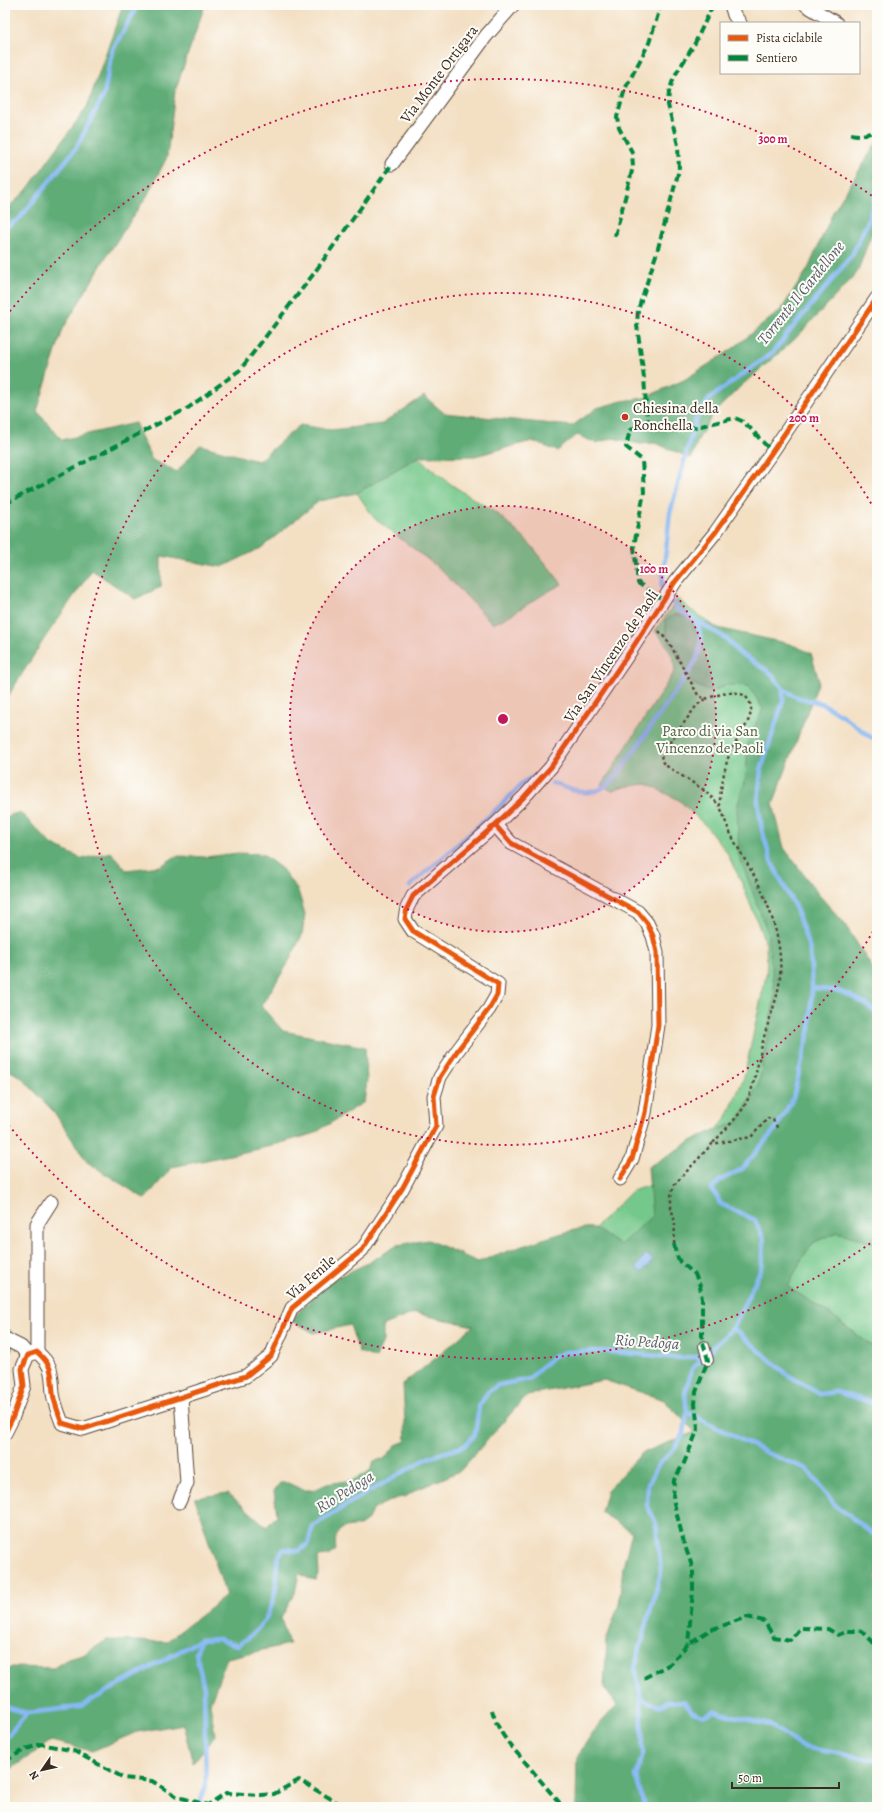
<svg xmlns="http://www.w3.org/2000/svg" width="882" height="1812" font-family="Alegreya,serif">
<rect width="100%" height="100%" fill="#fdfcf7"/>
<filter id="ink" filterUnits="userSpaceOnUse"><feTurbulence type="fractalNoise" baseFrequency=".025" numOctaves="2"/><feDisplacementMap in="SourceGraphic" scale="8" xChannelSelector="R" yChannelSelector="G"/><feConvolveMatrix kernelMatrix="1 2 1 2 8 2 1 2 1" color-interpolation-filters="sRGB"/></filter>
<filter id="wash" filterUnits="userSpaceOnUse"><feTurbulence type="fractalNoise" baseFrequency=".012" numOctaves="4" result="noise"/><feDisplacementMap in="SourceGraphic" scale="16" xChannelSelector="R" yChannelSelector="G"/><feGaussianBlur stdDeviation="0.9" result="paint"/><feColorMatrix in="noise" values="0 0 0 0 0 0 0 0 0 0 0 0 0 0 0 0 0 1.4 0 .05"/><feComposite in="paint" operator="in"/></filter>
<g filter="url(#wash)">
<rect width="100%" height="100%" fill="#f3dfc2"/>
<g fill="#74c88b" stroke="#587954">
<path d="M417,457L452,485L499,515L531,545L562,584C538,596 517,613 493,624L440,569L374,518L357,493Z"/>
<path d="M678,599L691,610L778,670L764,808L817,959L703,1256L583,1240L632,1191L668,1179L707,1142L727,1117L744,1077L767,971L766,944L741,881L726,851L707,827L679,800L647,784L627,786L612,791L602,785L675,671C674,654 666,643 655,631Z"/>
<path d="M838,1232L877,1244V1350L828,1313L788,1287L802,1258L814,1242Z"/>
</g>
<g fill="#5fac77" stroke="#4d6b4a">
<path d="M123,5H205L175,91L167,157L147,196L106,257L63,329L37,411L62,440L135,423L152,460L177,472L200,445L258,461L300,425L331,430L382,424L424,396L444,413L572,426L597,408L622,401L644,398L684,380L731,350L781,310L808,269L833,212L877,142V219L857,273L794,340L742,385L713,414L699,438L691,458L655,443L640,444L613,438L596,443L577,435L557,451L532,441L475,456L417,457L357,493L319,501L261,548L222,567L161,556V587L135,599L92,570L44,639L5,701V210L26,191L87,107Z"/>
<path d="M676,614L722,629L790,644L811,653L819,681L773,804L784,848L819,895L844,923L877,975V1244L838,1232L814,1242L802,1258L788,1287L828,1313L877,1350V1807H576L577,1757L595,1729L617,1705L604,1688L607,1638L619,1604L623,1567L632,1532L601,1512L607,1490L642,1453L695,1432L664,1400L604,1380L527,1395L460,1471L416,1490L405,1497L397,1498L380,1505L372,1511L367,1521L360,1526C342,1525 333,1530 336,1550L328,1556L318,1557L319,1573L315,1580L307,1578L299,1573L295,1593L281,1618L289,1644L227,1658L210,1703L215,1735L193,1763L183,1724L137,1732L92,1751L51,1741L5,1773V1671L12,1667L54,1668L68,1659L83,1655L107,1640L166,1642L226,1596L195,1498L228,1493L267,1527L277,1515L274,1491L280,1483H288L303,1490H314L327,1484L353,1480L370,1471L374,1461L384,1459L396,1445L406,1441L403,1384L436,1358L473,1326L415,1313L383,1325V1341L376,1358L359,1352L350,1325L314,1333L291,1320L328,1282L368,1263L398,1245L428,1240L478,1262C499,1255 577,1224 594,1228C599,1230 612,1241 620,1245L652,1216L648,1167L698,1137L738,1122L759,1083L775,995L767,931L739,855L737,807L746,778L748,741L763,709L749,686L726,685L711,692L693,684L666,635L665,620Z"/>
<path d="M20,812L51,844L82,859L111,852L126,870L161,866L176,856L206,857L238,853L262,854L282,869L298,891L305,914L302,935L287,965L261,1006L283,1031L365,1047L367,1081L364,1102L313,1134L259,1149L172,1167L145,1199L87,1162L54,1112L21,1077L5,1068V817Z"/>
<path d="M5,1324L16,1338L7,1364L5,1362Z"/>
</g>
<path fill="#88b9f4" stroke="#627289" d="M646,1254L653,1260L642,1273L636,1267Z"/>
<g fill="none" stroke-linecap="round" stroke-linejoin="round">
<g stroke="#88b9f4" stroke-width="4.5">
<path d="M5,228L20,218L76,148L104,95L112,51L138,5"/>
<path d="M783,689L796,697L821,703L843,716L877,742"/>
<path d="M552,783C578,792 594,801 616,777L693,666C702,648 704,641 696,621"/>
<path d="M410,886C443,857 478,828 509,797C516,791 526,777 535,777"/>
<path d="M812,988L839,991L857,999L877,1012"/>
<path d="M733,1328L788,1375L820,1394L837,1392L877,1404"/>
<path d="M687,1412L767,1453L807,1469L835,1505L877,1537"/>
<path d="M641,1699L660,1706L667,1702L684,1701L691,1711L703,1716L714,1711L770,1725L802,1747L877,1760"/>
<path d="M5,1707L27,1713"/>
<path d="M5,1739L27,1713L79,1707L200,1640L218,1639L238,1645C262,1629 271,1616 276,1587C278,1573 273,1560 284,1549L299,1551L308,1544L313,1526L354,1500L428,1458L464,1446L475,1435L479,1406L488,1392L498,1385L529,1379L550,1359L564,1352L602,1351L681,1358L704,1356"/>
<path d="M198,1807L206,1786L204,1688L196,1653L200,1640"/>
<path d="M644,1807L636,1776L643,1754L641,1699L635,1667L661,1572L656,1523L647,1505L648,1484L658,1465L674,1449L684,1433L687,1412L685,1393L692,1369L704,1356L733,1328L762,1267L764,1240L755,1220L721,1204L712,1189L719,1181L742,1169L777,1127L793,1098L810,1028L812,988L810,950L796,909L771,861L762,830L758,802L761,770L783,701V689L771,673L738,652L727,639L677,609L662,586L670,513L695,421L710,398L772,353L852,255L868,221L877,191"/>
</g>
</g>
</g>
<g filter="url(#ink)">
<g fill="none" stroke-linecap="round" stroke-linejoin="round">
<defs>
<path id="pedestrian" d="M704,1346L708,1360"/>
<g id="minor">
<path d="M731,5L734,15L740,23"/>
<path d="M806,5L836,23"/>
<path d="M392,164L486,36L513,5"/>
<path d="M495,825L511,843L638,912L647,923L653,936L657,952L658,1025L645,1113L632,1159L620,1179"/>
<path d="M5,1339L21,1347L28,1355"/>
<path d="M37,1352V1224L51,1202"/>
<path d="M5,1433L12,1419L24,1386L22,1369L28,1355L37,1352C54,1367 51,1373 53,1393C54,1403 59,1414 62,1423L83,1429L246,1376L271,1356L292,1308L362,1250L402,1189L436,1126L434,1096L440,1077L457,1051L489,1009L497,995L498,984L413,931L405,919L407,908L413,896L495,825L524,797L551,767L631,650L675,582L715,533L772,452L877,298"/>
<path d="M179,1502L187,1483L181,1398"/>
</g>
</defs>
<use href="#pedestrian" stroke="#574537" stroke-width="12"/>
<use href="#minor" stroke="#574537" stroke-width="15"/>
<g stroke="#574537" stroke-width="2.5" stroke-dasharray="3 3" stroke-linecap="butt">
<path d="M659,631L670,644L698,695L705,699C718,695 741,686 749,701C758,716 735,740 729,755C725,767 719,793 720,806C721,810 724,815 725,820C734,845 750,866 761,889C776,923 786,959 777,995C773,1010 767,1025 763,1041C757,1064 755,1090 742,1110C733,1122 722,1133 712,1144"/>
<path d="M705,699L697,705L662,753C661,759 661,761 665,765L704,790L720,806"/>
<path d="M674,1244L675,1223L671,1207V1196L674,1185L712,1144L751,1137L768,1118L773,1120L778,1129"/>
</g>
<use href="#pedestrian" stroke="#fff" stroke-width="10"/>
<use href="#minor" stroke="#fff" stroke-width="13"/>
<g stroke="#00873e" stroke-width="4" stroke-dasharray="8 4" stroke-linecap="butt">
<path d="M713,5L694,45L674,77L669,92L668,105L678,145L679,170L657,252L638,310L637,325L644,378L647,417L650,426L654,429L674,430L697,427L735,418L742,421L750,428L772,452"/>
<path d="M851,134C861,136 868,135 877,130"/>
<path d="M615,236L633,167L632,152L619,128L617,117L625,89L649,43L661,5"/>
<path d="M648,422L630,430L626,447L642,460L644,492L634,546L638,583L663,600"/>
<path d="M5,504L188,408L240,370L312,276L392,164"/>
<path d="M674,1244L676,1254L680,1262L695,1274L700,1286L702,1299V1339L708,1360L696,1392L695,1404L698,1429L684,1463L674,1480L673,1499L684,1543L693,1569V1591L688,1644"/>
<path d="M644,1678L670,1664L688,1644L710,1630L747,1617L764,1621L774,1637L790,1640L800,1628L828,1629L838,1635L848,1631H862L874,1643H877"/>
<path d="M492,1710C499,1736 514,1749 531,1769C540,1780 549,1791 559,1802L561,1807"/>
<path d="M5,1761L24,1750L41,1744L74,1751L124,1778L152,1781L178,1797L208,1805L226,1793L261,1795L274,1794L299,1780L345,1807"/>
</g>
<defs>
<g id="cycleway">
<path d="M495,825L511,843L638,912L647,923L653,936L657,952L658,1025L645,1113L632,1159L620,1179"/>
<path d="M5,1433L12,1419L24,1386L22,1369L28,1355L37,1352C54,1367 51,1373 53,1393C54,1403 59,1414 62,1423L83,1429L246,1376L271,1356L292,1308L362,1250L402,1189L436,1126L434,1096L440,1077L457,1051L489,1009L497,995L498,984L413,931L405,919L407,908L413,896L495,825L524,797L551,767L631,650L675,582L715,533L772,452L877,298"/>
</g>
</defs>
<use href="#cycleway" stroke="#fdfcf7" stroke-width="8"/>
<use href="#cycleway" stroke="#e8590c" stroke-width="5"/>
</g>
</g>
<circle cx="503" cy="719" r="213" fill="#c2185b" fill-opacity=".12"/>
<g fill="none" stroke="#c2185b" stroke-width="2" stroke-dasharray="2 4">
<circle cx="503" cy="719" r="213"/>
<path d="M876 926A426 426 0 1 1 876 512"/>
<path d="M875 1240A640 640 0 0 1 6 1122M6 316A640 640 0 0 1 875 198"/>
</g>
<circle fill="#c8321e" stroke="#fdfcf7" stroke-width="1.5" cx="625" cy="417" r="4"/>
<g text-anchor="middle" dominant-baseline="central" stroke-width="4" stroke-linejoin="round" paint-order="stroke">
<g font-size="15" fill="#3b2a1e" stroke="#fdfcf7">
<text transform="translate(439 74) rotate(-53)">Via Monte Ortigara</text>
<text transform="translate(611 656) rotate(-56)">Via San Vincenzo de Paoli</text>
<text transform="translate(311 1277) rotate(-41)">Via Fenile</text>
</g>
<g font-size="15" fill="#3b2a1e" stroke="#fdfcf7" text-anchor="start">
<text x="633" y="408">Chiesina della<tspan x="633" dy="17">Ronchella</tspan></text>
</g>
<g font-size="15" fill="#4f6144" stroke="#fdfcf7">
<text x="710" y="731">Parco di via San<tspan x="710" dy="17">Vincenzo de Paoli</tspan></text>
</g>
<g font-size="16" font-style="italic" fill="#565c69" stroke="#fdfcf7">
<text transform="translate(801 293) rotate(-51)">Torrente Il Gardellone</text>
<text transform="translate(647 1342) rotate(4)">Rio Pedoga</text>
<text transform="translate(345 1492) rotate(-32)">Rio Pedoga</text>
</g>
</g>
<circle cx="503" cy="719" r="6" fill="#c2185b" stroke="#fdfcf7" stroke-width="2"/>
<g font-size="12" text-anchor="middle" font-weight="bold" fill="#c2185b" stroke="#fdfcf7" stroke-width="4" stroke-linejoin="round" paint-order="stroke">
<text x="773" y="143">300 m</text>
<text x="804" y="422">200 m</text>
<text x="654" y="573">100 m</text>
</g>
<rect width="882" height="1812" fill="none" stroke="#fdfcf7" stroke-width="20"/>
<rect x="720" y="22" width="140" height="52" fill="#fdfcf7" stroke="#afa8a0"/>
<rect x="728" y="35" width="20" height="6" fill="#e8590c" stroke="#afa8a0"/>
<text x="756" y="42" font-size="12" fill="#3b2a1e">Pista ciclabile</text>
<rect x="728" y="55" width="20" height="6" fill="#00873e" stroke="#afa8a0"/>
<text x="756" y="62" font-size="12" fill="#3b2a1e">Sentiero</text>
<g transform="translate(42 1770) rotate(236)" stroke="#fdfcf7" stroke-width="3" paint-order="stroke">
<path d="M0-3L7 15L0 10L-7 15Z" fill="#3b2a1e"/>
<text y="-6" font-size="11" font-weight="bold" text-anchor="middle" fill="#3b2a1e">N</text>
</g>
<path d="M732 1782v6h107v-6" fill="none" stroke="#3b2a1e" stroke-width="2"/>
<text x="738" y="1782" font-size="12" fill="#3b2a1e" stroke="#fdfcf7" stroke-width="3" paint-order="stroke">50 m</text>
</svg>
